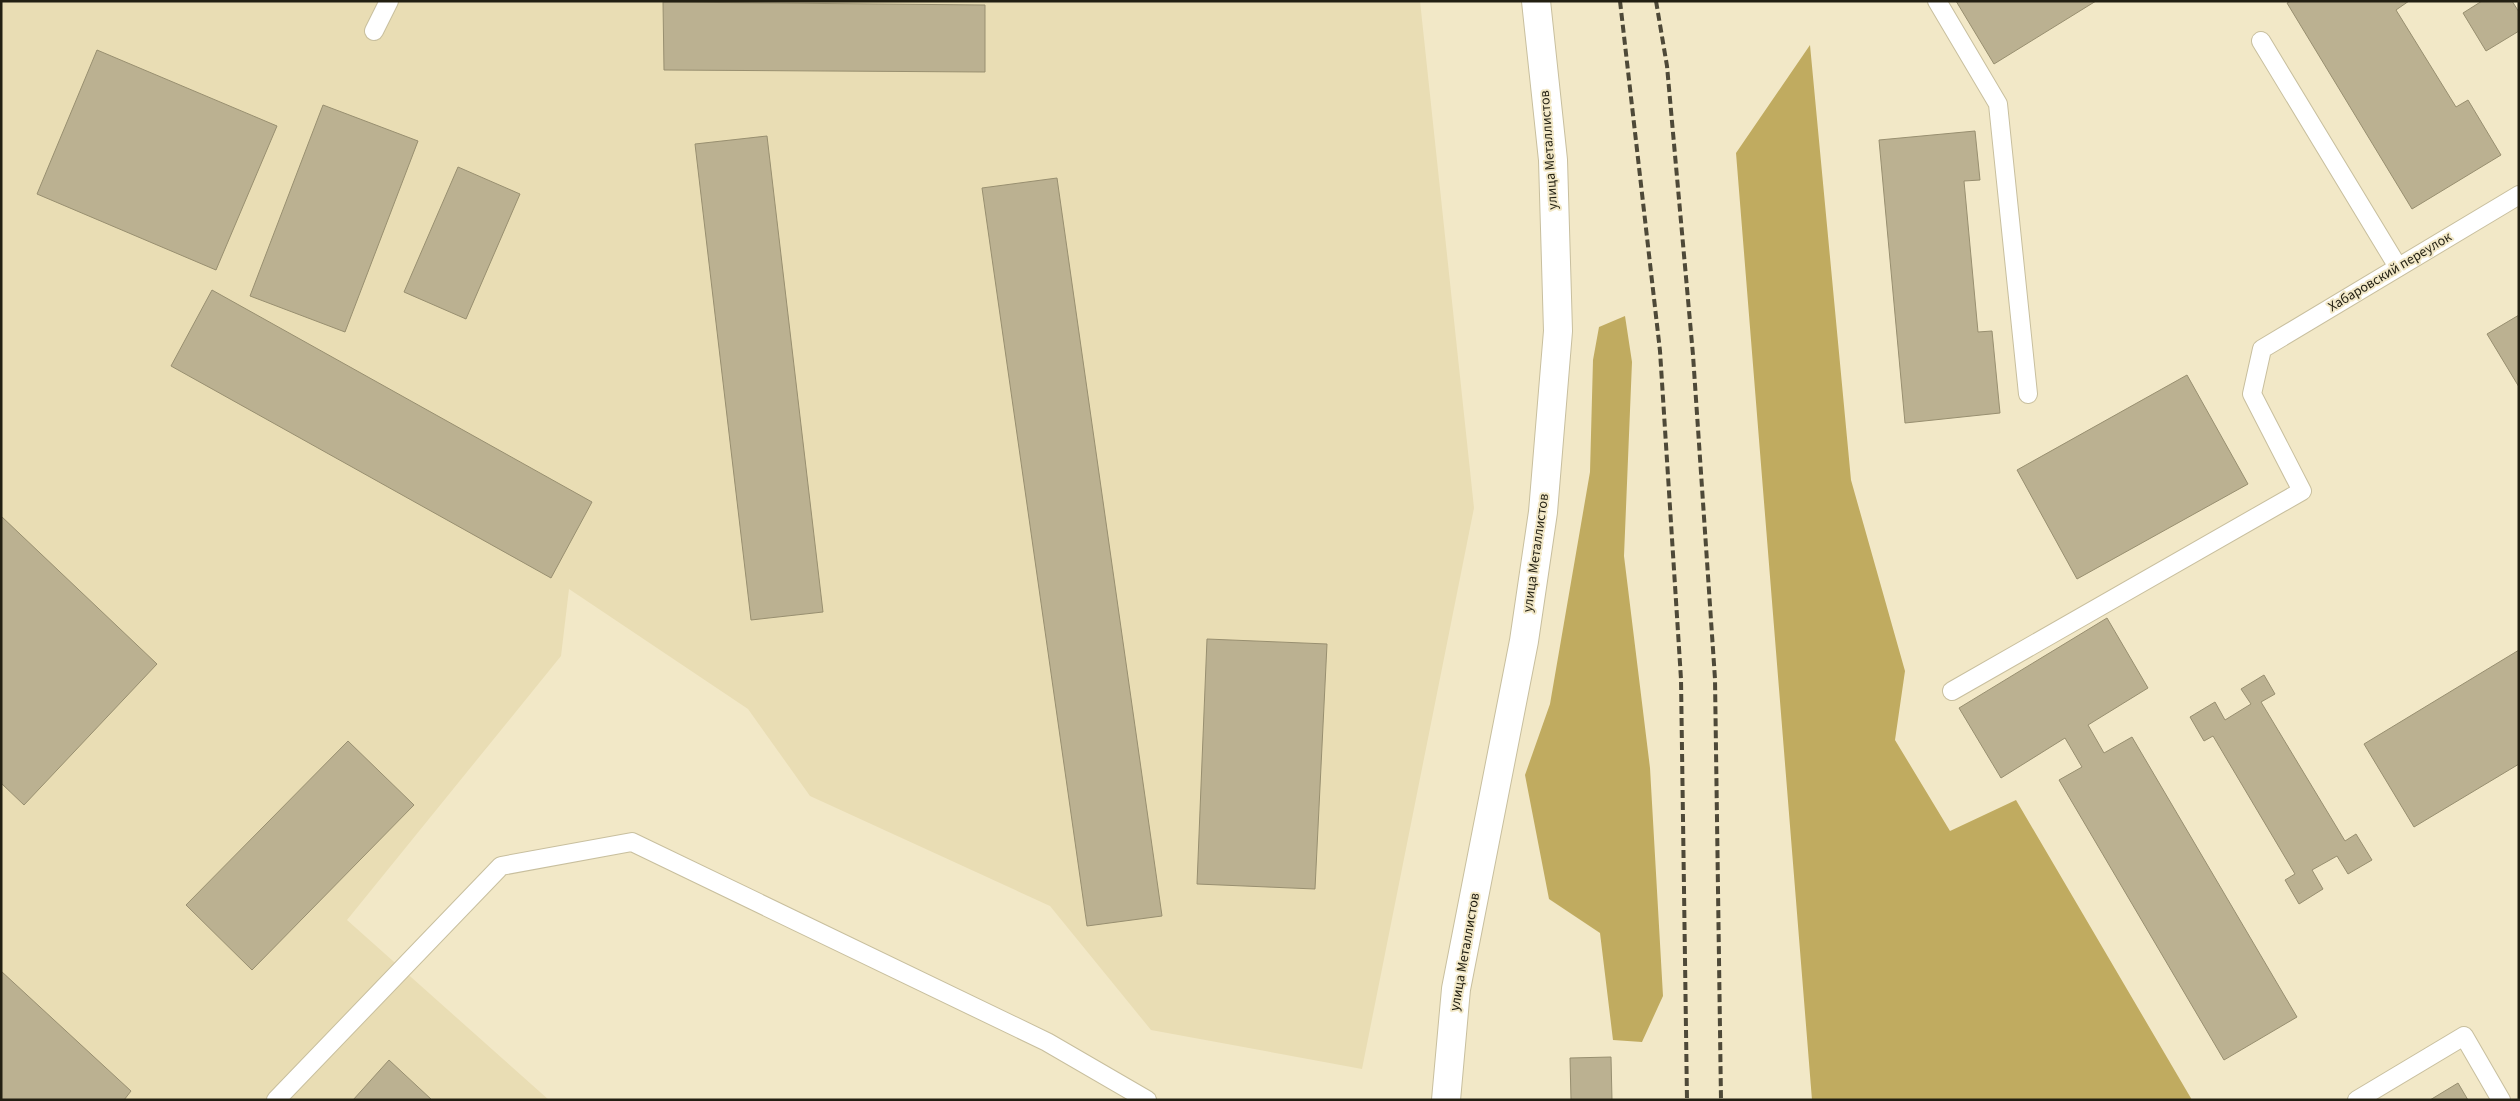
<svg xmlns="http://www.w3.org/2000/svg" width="2520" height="1101" font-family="'Source Sans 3',sans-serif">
<rect width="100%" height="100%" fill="#f2e8c7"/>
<path fill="#e9ddb4" d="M1,1H1420L1474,508L1362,1069L1151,1030L1050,906L810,796L748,709L569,589L561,656L347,920L549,1100H1Z"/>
<g fill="#c0ab60">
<path d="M1810,45L1851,480L1905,671L1895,740L1950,831L2016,800L2192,1100H1812L1736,153Z"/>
<path d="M1625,316L1632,362L1624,556L1650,768L1663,996L1642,1042L1613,1040L1600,933L1549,899L1525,775L1550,704L1590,472L1593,360L1599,327Z"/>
</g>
<g fill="#bbb191" stroke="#988f70">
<path d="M1956,1H2096L1994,64Z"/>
<path d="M2291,1H2409L2396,10L2456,107L2468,100L2501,155L2412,209L2287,3Z"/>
<path d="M2482,1H2512L2519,12V31L2486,51L2463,13Z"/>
<path d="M663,2L985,5V72L664,70Z"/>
<path d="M97,50L277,126L216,270L37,194Z"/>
<path d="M323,105L418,141L345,332L250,296Z"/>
<path d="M1975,131L1980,180L1964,181L1978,332L1992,331L2000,413L1905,423L1879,140Z"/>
<path d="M767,136L823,612L751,620L695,144Z"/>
<path d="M458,167L520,194L466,319L404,292Z"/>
<path d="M1057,178L1162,916L1087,926L982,188Z"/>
<path d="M212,290L592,502L551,578L171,366Z"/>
<path d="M2519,315V387L2487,334Z"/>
<path d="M2187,375L2248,484L2077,579L2017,470Z"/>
<path d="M1,516L157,664L24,805L1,783Z"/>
<path d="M2107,618L2148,688L2088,725L2104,753L2132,737L2297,1017L2224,1060L2059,780L2082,767L2065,738L2001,778L1959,708Z"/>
<path d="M1207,639L1327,644L1315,889L1197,884Z"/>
<path d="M2519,650V764L2414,827L2364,744Z"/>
<path d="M2264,675L2275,694L2261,702L2345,841L2356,834L2372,860L2348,874L2337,856L2312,870L2323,889L2299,904L2285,880L2295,874L2213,736L2204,741L2190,717L2215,702L2225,720L2251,704L2241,689Z"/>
<path d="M348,741L414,805L252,970L186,905Z"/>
<path d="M1,971L131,1091L124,1100H1Z"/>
<path d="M1611,1057L1612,1100H1571L1570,1058Z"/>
<path d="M389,1060L432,1100H353Z"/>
<path d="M2458,1083L2468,1100H2430Z"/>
</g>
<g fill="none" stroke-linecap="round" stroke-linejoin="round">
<defs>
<g id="service">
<path d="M1937,1L1998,104L2028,394"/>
<path d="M374,31L389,1"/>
<path d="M2261,41L2398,267"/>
<path d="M1952,691L2302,491L2252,394L2262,349L2519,195"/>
<path d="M276,1100L501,866L632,842L1047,1042L1147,1100"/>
<path d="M2357,1100L2464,1036L2501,1100"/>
</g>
<path id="secondary" d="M1446,1100L1456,989L1524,641L1543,512L1558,331L1553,160L1536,1"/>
</defs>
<use href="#service" stroke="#c8bf9e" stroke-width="20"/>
<use href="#secondary" stroke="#c8bf9e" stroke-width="30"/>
<use href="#service" stroke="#fff" stroke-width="18"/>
<use href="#secondary" stroke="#fff" stroke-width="28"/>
<g stroke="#4e4938" stroke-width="4" stroke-dasharray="8 4" stroke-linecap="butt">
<path d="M1620,1L1660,351L1681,679L1687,1100"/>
<path d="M1656,1L1667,66L1693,355L1715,679L1721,1100"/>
</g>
</g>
<g text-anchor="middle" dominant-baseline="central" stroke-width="4" stroke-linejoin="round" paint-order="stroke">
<g font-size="14" fill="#221f12" stroke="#f2e8c7">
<text transform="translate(1549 150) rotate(-94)">улица Металлистов</text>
<text transform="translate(2390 272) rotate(-31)">Хабаровский переулок</text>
<text transform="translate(1536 553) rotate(-82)">улица Металлистов</text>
<text transform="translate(1465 952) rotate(-80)">улица Металлистов</text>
</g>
</g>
<rect width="2520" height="1101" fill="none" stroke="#221f12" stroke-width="5"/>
</svg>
